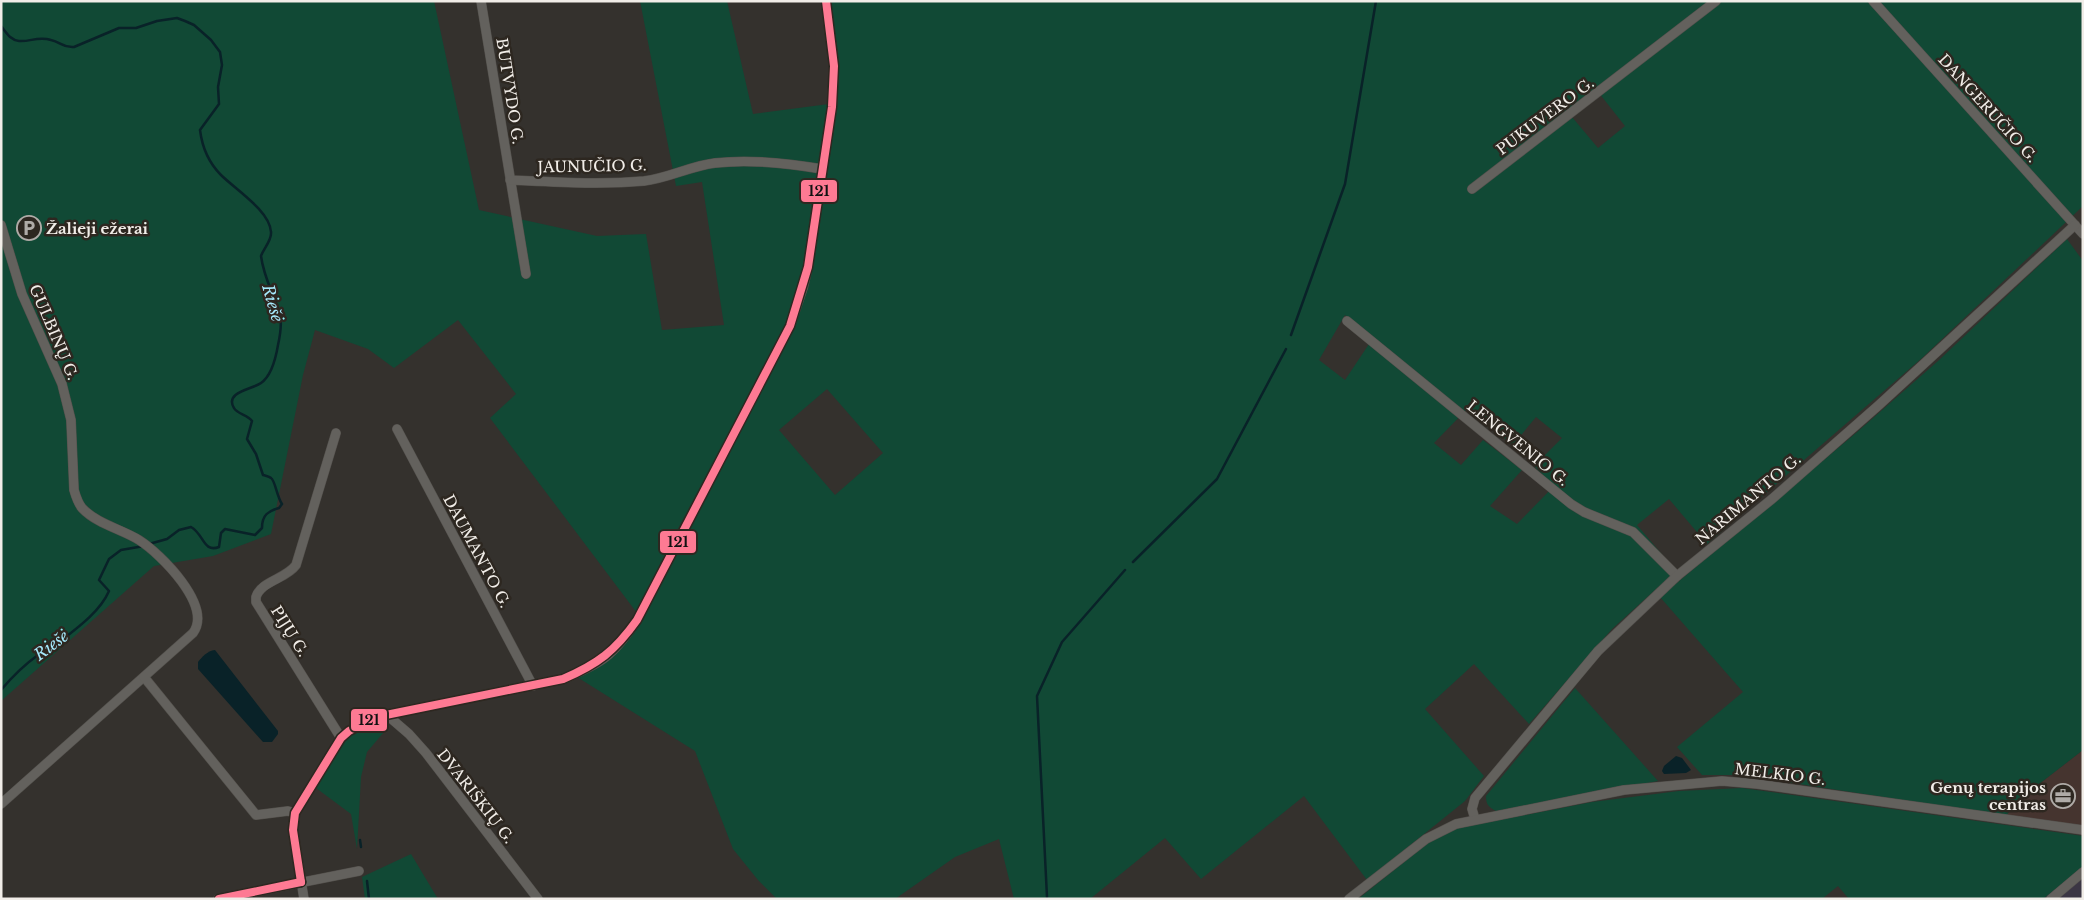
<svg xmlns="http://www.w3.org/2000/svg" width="2084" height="900" font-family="'Libre Baskerville',serif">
<rect width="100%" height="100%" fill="#34312d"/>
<path fill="#45342f" d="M2083,750V827L2006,816L2016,802Z"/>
<path fill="#3b3644" d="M2083,867V899H2043Z"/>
<g fill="#114935" fill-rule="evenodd">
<path d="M1,1H434L479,210L597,236L646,234L662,330L724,325L702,182L676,186L640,1H727L753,114L829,104L803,267L795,303L787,325L670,544L637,613L490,418L516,394L458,320L394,368L368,349L315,330L303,375L271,534L213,556L154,566L1,701Z"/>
<path d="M830,1H2083V206L1922,358L1707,544L1669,499L1637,525L1676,571L1612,629L1529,724L1474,664L1425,709L1484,776L1465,801L1367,880L1304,796L1201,879L1165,838L1090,899H1014L999,839L955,857L895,899H777L758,880L733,849L695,751L577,677C602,662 617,655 635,630L794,327L810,280L838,85V53ZM1595,88L1625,126L1598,148L1567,111ZM1345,315L1373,338L1345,380L1319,360ZM827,389L883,453L835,495L779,430ZM1468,408L1513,445L1536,417L1562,438L1534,466L1554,486L1517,524L1490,506L1522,470L1483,440L1461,465L1434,443Z"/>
<path d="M2067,239L2083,261V750L2016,802L2006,816L1740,775H1702L1677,747L1743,692L1660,597L1856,433L1938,361Z"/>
<path d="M1575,688L1658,781L1496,811C1488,807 1486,804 1486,796Z"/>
<path d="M382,722L390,725L367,752L361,777L357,849L351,814L316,788C331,763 348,722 382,722Z"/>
<path d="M1742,788L2083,836V867L2043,899H1849L1838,886L1822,899H1358L1433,839L1453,829L1592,802L1679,791Z"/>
<path d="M411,854L438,899H365L362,877Z"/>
</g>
<g fill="#092228">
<path d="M215,650L278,731V734L272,742H263L198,669V662C202,657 207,651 215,650Z"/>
<path d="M1676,756L1682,758L1691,770L1686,773L1664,774L1662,771L1664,766Z"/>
</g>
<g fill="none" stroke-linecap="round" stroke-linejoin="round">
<g stroke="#092228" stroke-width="2.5">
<path d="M1,26C6,32 10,40 19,41C30,42 38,36 51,40C61,42 62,48 74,47L119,28H136L157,21L177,18L185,21L194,25L211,40L220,52L222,65L218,87L219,104L200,130C202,146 209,163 221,175C235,189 270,211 271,232C272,240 264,248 261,256C264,279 274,294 280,315C282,324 280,336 278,345C276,357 271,376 261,383C253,389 224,392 234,408C237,414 248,415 252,421L247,439L256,454L263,475C266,476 269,476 271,478C275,480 277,497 282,504L279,508C268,511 262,515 262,528L255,535L225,529L221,533L219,547C203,553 204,534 191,527L179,530L167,539L149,544"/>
<path d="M1291,335L1345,184L1376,1"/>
<path d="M1133,562L1217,479L1286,349"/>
<path d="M1,690C12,677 24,665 38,655C44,650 51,647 58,643C76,629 100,612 109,591L99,580L109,559L121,550L144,546"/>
<path d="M360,840L361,847"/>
<path d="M367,881L369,899"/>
<path d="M1047,897L1037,696L1062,642L1125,570"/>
</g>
<defs>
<g id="street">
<path d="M481,1L526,274"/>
<path d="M1873,1L2083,234"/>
<path d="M510,180C555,182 600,185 644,181C669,178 690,166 715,163C749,159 787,163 822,169"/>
<path d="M1472,189L1716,1"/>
<path d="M1,225L22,294L62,384L71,420L74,490C76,497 78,503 82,508C97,524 121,529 139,540C161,554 213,606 193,633L1,804"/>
<path d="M1347,321L1571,504L1584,512L1633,532L1677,576"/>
<path d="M397,429L533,686"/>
<path d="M336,433L296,565C286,579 261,581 256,597V602L341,738"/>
<path d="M144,677L256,815L288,811L295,813"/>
<path d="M387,715L409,734L426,753L538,899"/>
<path d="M1475,819L1472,809L1475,798L1598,651L1677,576L1772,499L1879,405L2075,225"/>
<path d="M218,899L359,871"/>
<path d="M304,899L293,830L295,813L341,738L349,731L376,717L563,679C602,663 613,656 637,620L790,326L803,288L808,267L832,107L834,66L826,1"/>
<path d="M1349,899L1426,839L1456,824L1624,790L1722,781L1757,784L2083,830"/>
<path d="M2051,899L2083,872"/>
</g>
</defs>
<use href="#street" stroke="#53504c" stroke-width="10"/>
<use href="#street" stroke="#63615d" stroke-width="9"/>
<defs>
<g id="bus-1">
<path d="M301,882L293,830L295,813L341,738L349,731L376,717L563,679C598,664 615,651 637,620L790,326L808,267L832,107L834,66L826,1"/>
<path d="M219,899L301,882"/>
</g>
</defs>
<use href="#bus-1" stroke="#2d2720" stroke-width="11"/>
<use href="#bus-1" stroke="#fe7a93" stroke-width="8"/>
</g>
<defs>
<symbol id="parking-ring" viewBox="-11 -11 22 22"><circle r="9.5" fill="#2d2720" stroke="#afaba7" stroke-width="1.5"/><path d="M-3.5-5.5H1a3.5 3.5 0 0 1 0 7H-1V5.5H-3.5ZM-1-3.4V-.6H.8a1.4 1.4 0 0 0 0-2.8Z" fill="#afaba7"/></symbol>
<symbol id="office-ring" viewBox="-11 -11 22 22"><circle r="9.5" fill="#2d2720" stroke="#afaba7" stroke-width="1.5"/><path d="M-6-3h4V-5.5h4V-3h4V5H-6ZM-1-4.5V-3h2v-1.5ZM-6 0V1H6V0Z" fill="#afaba7"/></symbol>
</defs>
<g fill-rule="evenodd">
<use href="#parking-ring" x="15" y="214" width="28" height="28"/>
<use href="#office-ring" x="2049" y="782" width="28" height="28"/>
</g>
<g text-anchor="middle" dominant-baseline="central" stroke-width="5" stroke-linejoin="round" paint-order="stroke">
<g font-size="15" fill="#f1ede8" stroke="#2d2720">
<text transform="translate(510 91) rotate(81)">BUTVYDO G.</text>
<text transform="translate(1988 108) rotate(48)">DANGERUČIO G.</text>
<text transform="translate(1545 116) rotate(-37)">PUKUVERO G.</text>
<text transform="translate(592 166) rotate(-1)">JAUNUČIO G.</text>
<text transform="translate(54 332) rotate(67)">GULBINŲ G.</text>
<text transform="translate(1518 443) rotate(39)">LENGVENIO G.</text>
<text transform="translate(1748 499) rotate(-40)">NARIMANTO G.</text>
<text transform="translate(477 551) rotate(62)">DAUMANTO G.</text>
<text transform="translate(290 631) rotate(58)">PIJŲ G.</text>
<text transform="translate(1780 774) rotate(7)">MELKIO G.</text>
<text transform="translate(476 796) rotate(52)">DVARIŠKIŲ G.</text>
</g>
<g font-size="15" font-weight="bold" fill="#f1ede8" stroke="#2d2720" text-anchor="start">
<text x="46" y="228">Žalieji ežerai</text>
<text x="2046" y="787" text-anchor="end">Genų terapijos<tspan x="2046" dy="17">centras</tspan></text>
</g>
<g font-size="16" font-style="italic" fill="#a6eafc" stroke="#2d2720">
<text transform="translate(273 303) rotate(74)">Riešė</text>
<text transform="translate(51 645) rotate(-37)">Riešė</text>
</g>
</g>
<g stroke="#2d2720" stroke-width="2">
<rect x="800" y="179" width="38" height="24" rx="5" fill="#fe7a93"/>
<rect x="659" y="530" width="38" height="24" rx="5" fill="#fe7a93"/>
<rect x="350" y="708" width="38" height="24" rx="5" fill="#fe7a93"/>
</g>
<g font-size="14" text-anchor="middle" font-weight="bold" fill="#111">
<text x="819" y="196">121</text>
<text x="678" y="547">121</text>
<text x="369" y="725">121</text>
</g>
<rect width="2084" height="900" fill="none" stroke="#f1ede8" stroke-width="5"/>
</svg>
